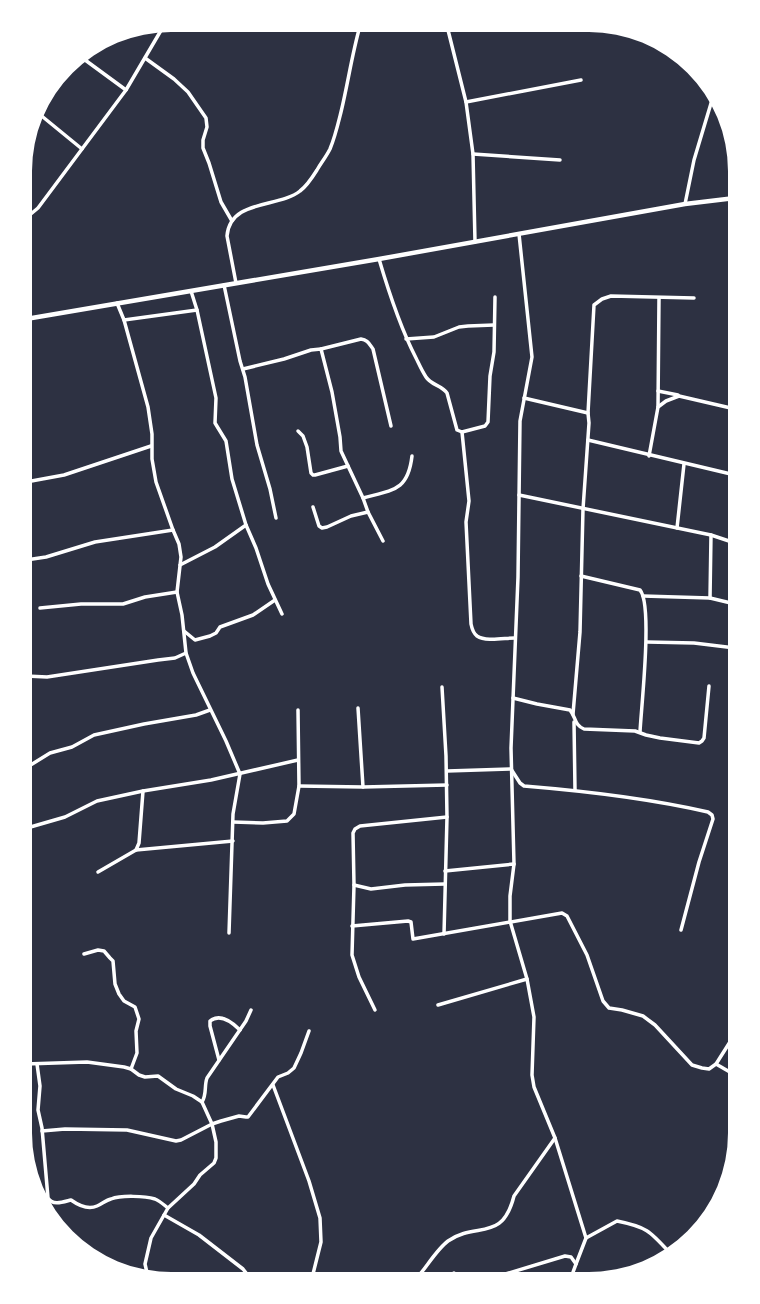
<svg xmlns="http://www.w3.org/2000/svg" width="760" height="1304" font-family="Commissioner,sans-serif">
<rect width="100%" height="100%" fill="#2d3142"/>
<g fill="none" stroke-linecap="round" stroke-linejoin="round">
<g stroke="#fff" stroke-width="3.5">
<path d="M447,26L466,102L473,154L475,242"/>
<path d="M81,57L126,90"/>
<path d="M145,58L174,79L188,92L206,118L207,127L203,140V148L209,163L221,202L232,221"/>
<path d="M466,102L581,80"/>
<path d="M38,113L82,149"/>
<path d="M473,154L560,160"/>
<path d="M685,204L694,160L712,100"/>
<path d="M26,218L38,208L126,90L163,27"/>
<path d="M379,259C389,293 400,327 416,358C419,364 422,371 426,377C431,385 441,385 447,393L457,430L462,432L485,426L488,422L490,376L494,352L495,297"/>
<path d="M236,283L227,236C230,199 279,208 300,191C307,186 312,178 317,170C321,163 326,157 330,149C335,137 338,124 341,112C348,83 352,54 360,26"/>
<path d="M224,285L240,361L245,377L257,445L270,489L276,518"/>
<path d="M191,291L197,310L216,398L215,423L226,441L232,479L246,525L256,548L268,584L282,614"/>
<path d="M117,303L124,320L148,407L152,434V459L156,482L173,530L179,544L181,557L177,592L182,615L186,653L193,673L226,741L240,774L233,814L229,933"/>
<path d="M124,320L197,310"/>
<path d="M406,339L434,337L459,327L468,326L494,325"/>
<path d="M321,349L361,339C368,340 369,344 373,349L391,426"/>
<path d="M243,369L284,359L311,350L321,349L332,392L340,437L341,451L363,498L368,512L383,541"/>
<path d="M658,391L678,395"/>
<path d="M524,398L588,413"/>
<path d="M658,407L659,298"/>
<path d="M298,431L303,436L307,447L311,473L313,475H315L348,466"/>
<path d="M462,432L469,501L466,522L471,624C472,629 473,633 477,636C486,642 504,638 515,638"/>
<path d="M588,440L735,475"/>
<path d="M649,456L658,407L666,401L679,396L735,409"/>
<path d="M26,482L64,475L151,446"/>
<path d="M519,495L711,535L735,543"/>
<path d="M363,498C393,490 408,491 412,456"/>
<path d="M313,507L319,526L322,528L327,527L351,516L368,512"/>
<path d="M677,528L684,464"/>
<path d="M26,560L46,557L95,542L173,530"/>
<path d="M180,565L215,547L246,525"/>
<path d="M581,576L640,590C653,605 641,709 640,732"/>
<path d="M643,596L710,598L735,604"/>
<path d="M710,598L711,535"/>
<path d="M40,608L81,604H123L145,597L177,592"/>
<path d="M184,631L195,640L210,636L216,633L220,627L253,615L275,600"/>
<path d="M647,642L694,643L735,648"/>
<path d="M26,676L47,677L158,660L175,658L186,653"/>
<path d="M442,687L446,756L447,817L444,934"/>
<path d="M513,698L537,704L570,710C576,717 574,725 584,729L635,731L646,735L660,738L699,743L702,741L704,738L709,686"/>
<path d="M358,708L363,787"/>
<path d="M573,714L580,632L583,509L589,423L588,413L594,305L602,299L611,296L694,298"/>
<path d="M574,722L575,790"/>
<path d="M25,767L29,766L50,753L72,747L94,735L144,724L196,715L210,710"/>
<path d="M447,771L511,769L520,783L524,786C585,791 647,798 708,812L712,815L713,819L699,862L681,930"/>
<path d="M299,786L363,787L447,785"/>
<path d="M233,822L263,823L287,821L294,814L299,786L298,710"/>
<path d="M27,828L65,817L97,801L143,791L211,780L298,760"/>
<path d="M136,850L233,841"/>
<path d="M445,871L514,864"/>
<path d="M98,872L136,850L139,843L143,791"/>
<path d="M354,885L371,889L405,885L445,884"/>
<path d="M352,926L408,921L411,922L413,939L562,913L567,916L587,955L603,1001L609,1008L622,1010L643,1016L655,1025L692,1065L702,1068L709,1069L716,1064L735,1034"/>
<path d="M84,954L98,950L104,951L110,958L113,961L115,984L119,994L124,1001L135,1007L139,1019L136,1031L137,1053L131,1069"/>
<path d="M438,1005L527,979"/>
<path d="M375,1010L359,977L352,955L354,885L353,833L355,829L360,826L447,817"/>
<path d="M219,1060L210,1026V1021C220,1013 232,1022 240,1030"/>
<path d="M25,1064L87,1062L124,1067L131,1069L139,1075L145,1077L158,1076L176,1089L193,1096L202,1102L212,1124L216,1142V1158L214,1163L200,1175L194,1184L168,1208L151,1238L145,1264L148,1277"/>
<path d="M37,1064L40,1086L38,1110L42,1128L48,1198C53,1206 63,1202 71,1200C78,1205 88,1210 97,1206C102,1204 106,1200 111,1199C121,1195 145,1196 155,1199C160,1201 164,1205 168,1208"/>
<path d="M716,1064L735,1075"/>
<path d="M273,1085L309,1181L320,1218L321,1242L313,1274V1278"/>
<path d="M202,1102C207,1094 204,1086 207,1078L246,1021L251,1010"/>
<path d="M42,1131L65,1129L127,1130L176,1141L181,1140L212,1124L221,1121L239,1116L246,1117H248L278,1077L288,1073L294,1068L301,1053L309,1031"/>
<path d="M555,1138L586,1238L576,1264L572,1275L573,1279"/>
<path d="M164,1215L199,1235L243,1269L250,1278"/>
<path d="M586,1238L617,1221C647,1227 650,1231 670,1253"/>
<path d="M416,1279C426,1268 437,1249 448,1241C477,1221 502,1243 514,1196L555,1138L534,1087L532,1075L534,1017L527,979L510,921V896L514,864L511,748L518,577L520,421L532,357L519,234"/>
<path d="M444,1279L454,1273L460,1279"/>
<path d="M489,1279L565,1256L571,1257L576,1264"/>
</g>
<path stroke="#fff" stroke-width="4.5" d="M26,319L379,259L685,204L735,198"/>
</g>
<path d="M0 0H760V1304H0ZM171 32H589A139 139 0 0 1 728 171V1133A139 139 0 0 1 589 1272H171A139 139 0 0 1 32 1133V171A139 139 0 0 1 171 32Z" fill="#fff" fill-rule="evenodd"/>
</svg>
